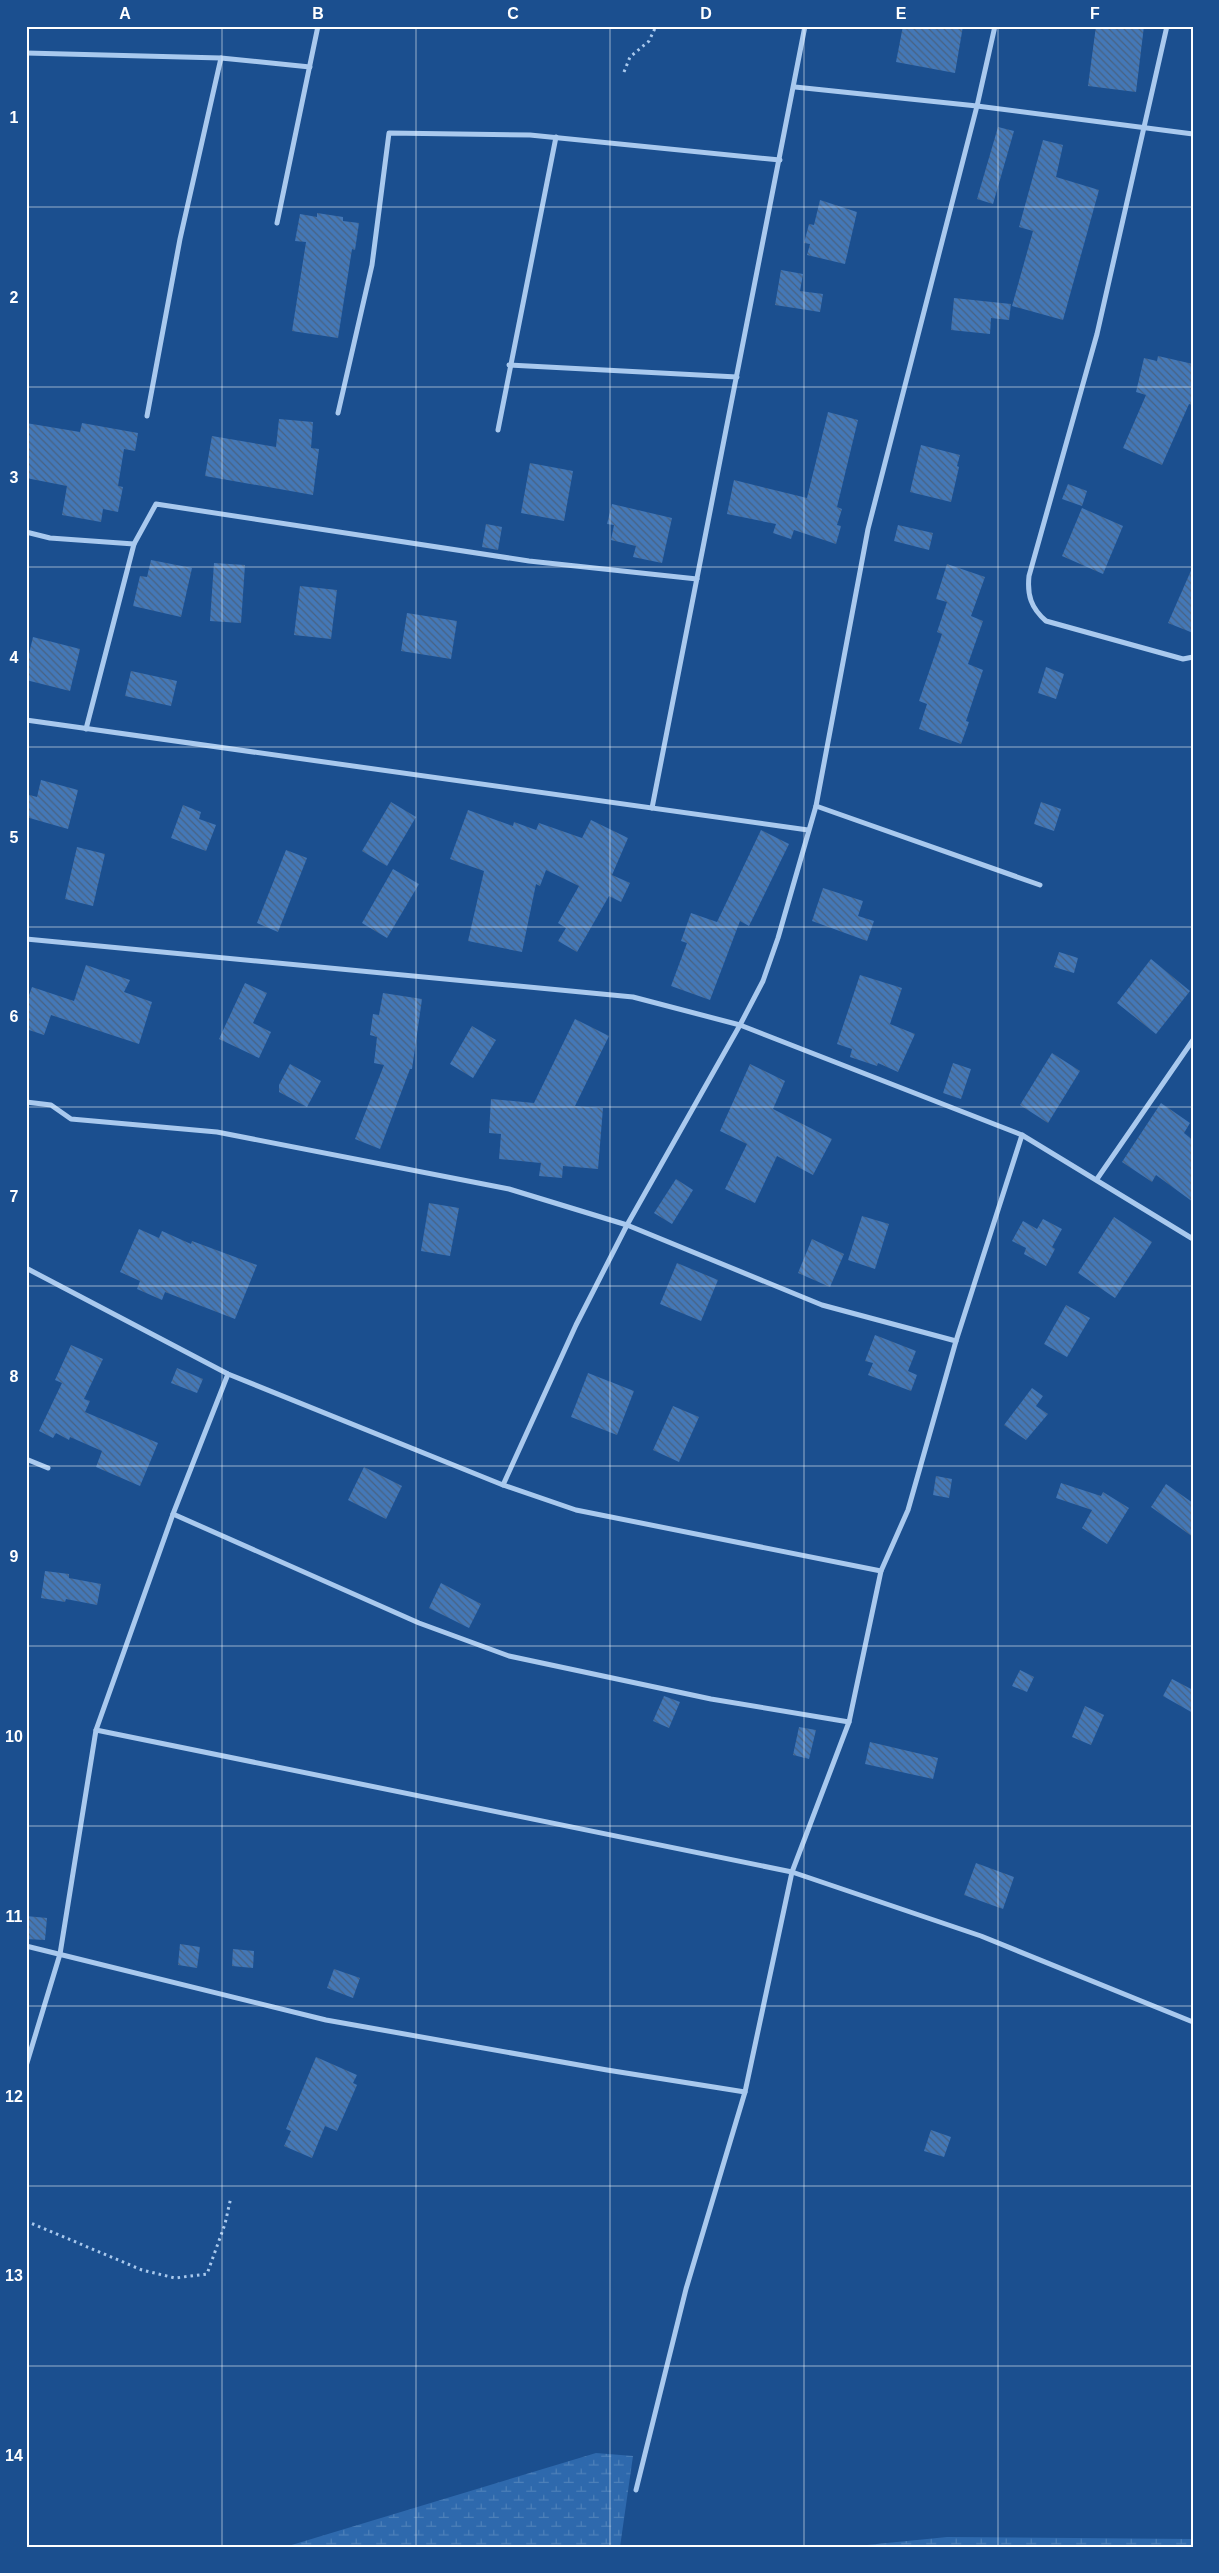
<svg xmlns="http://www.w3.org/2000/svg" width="1219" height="2573" font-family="Arial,sans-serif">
<defs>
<pattern id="wetland-marsh" width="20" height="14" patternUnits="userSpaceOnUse" patternTransform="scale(1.25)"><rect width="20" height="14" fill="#2e69ad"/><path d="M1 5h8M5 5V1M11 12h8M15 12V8" fill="none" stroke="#4d80b9"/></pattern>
<pattern id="building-back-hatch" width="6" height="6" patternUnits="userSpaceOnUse" patternTransform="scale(1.25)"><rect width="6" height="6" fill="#4478b7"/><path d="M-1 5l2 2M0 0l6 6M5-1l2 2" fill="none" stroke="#486282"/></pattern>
</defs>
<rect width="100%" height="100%" fill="#1b4f8f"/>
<g fill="url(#wetland-marsh)">
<path d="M596,2453L633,2456L620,2547H285Z"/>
<path d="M947,2537L1193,2539V2547H847Z"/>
</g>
<g fill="url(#building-back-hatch)">
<path d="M903,26H963L955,73L896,62Z"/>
<path d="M1096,26H1144L1136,92L1088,86Z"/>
<path d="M998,127L1014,131L993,204L977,199Z"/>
<path d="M1043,140L1063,145L1056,177L1099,190L1063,320L1012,306L1033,231L1019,227Z"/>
<path d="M820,200L857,212L845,264L807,255L810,244L804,243L809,224L814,225Z"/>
<path d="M317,213L343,217V221L359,223L355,250L352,249L338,338L292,331L306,242L295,241L300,214L317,217Z"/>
<path d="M781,270L803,274L800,291L823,294L820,312L775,305Z"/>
<path d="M954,298L1011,304L1009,320L991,318L990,334L951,330Z"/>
<path d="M1158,356L1193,364V405L1189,404L1162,465L1123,448L1146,395L1136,392L1144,358L1157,361Z"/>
<path d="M828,412L858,420L837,507L842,509L837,525L841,526L836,544L794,530L791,539L773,533L776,524L727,514L734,480L807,498Z"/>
<path d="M279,419L313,422L311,448L319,449L313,495L205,476L212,436L276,447Z"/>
<path d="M26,423L80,432L82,423L138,433L135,451L124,449L118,486L123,487L118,512L103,509L101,522L62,515L67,486L26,478Z"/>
<path d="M921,445L960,455L957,466L959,467L951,502L910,492Z"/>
<path d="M530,463L573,471L564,521L521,513Z"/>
<path d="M1068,484L1087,491L1082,506L1062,499Z"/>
<path d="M612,504L672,518L662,563L633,557L636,546L611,540L614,525L607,524Z"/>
<path d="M1082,508L1123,526L1103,574L1062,556Z"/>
<path d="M486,524L502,527L498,550L482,547Z"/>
<path d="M898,525L933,533L929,550L894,541Z"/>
<path d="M151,560L192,568L181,617L133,606L140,576L147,577Z"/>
<path d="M214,563L245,565L241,623L210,621Z"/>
<path d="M947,564L985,577L971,616L983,621L968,664L983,670L966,721L969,722L961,744L919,729L927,704L919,701L942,634L937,632L947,602L936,599Z"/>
<path d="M1193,566V633L1168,623Z"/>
<path d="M300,586L337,590L331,639L294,635Z"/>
<path d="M407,613L457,621L451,659L401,651Z"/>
<path d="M33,637L80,649L70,691L26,680V666Z"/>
<path d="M1046,667L1064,674L1056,699L1038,693Z"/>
<path d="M131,671L177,681L171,706L125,696Z"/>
<path d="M41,780L78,790L68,829L26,817V794L37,797Z"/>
<path d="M391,802L416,817L387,866L362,851Z"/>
<path d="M1041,802L1061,809L1054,831L1034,824Z"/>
<path d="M183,805L201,812L199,819L216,825L206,851L171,838Z"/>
<path d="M468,810L513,826L514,822L536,830L539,823L582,838L591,820L628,838L612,875L630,883L621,902L609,896L577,952L558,941L566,928L558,923L579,886L546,870L540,886L536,884L522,952L468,941L484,871L450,859Z"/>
<path d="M761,830L789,844L749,926L740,921L710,1000L671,986L687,943L681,941L691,913L717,922Z"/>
<path d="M77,847L105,854L93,906L65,899Z"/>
<path d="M286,850L307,858L278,932L257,923Z"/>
<path d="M393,869L419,884L387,938L362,923Z"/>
<path d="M823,888L863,901L858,916L874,921L867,941L812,921Z"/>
<path d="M1059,952L1078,958L1074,973L1054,967Z"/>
<path d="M1151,959L1190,991L1156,1034L1117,1003Z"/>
<path d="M86,965L130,980L124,992L152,1002L139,1044L51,1015L44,1035L26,1029V1004L32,987L74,1001Z"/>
<path d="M860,975L902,988L890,1024L915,1034L898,1072L878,1063L877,1066L850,1057L852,1049L837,1044Z"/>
<path d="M245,983L267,993L253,1023L271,1032L259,1058L219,1039Z"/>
<path d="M383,993L422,999L412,1069H410L380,1149L355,1139L384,1065L374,1063L377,1037L370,1035L373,1014L379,1015Z"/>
<path d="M575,1019L609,1036L575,1106L603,1108L598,1169L563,1166L562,1178L539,1176L541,1163L499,1159L501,1134L489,1133L491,1099L534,1103Z"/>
<path d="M472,1026L496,1040L473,1078L450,1064Z"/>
<path d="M1052,1053L1080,1071L1048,1123L1020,1105Z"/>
<path d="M953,1063L971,1069L961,1099L943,1093Z"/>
<path d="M290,1064L321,1081L307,1107L279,1092V1085Z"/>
<path d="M750,1064L785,1081L773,1109L832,1139L813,1175L777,1156L755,1203L725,1189L747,1144L720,1131Z"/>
<path d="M1161,1103L1190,1123L1184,1133L1193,1140V1202L1156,1175L1152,1182L1122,1162Z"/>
<path d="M676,1179L693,1190L672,1224L654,1213Z"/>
<path d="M429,1203L459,1208L450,1256L421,1251Z"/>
<path d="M862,1216L889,1224L875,1269L848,1260Z"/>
<path d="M1114,1217L1152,1242L1115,1298L1078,1273Z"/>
<path d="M1043,1219L1062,1229L1052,1247L1055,1249L1046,1266L1024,1254L1026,1248L1012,1241L1023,1221L1037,1229Z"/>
<path d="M139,1229L159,1238L162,1231L191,1244L192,1241L257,1265L235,1319L165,1292L162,1300L137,1289L140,1281L120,1272Z"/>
<path d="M812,1239L844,1254L830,1287L798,1273Z"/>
<path d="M677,1263L718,1280L701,1321L660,1304Z"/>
<path d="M1066,1305L1090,1318L1067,1357L1044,1344Z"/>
<path d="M875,1335L916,1351L908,1371L917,1375L911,1391L868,1375L873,1363L865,1361Z"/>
<path d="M71,1345L103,1359L84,1399L90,1401L85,1412L158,1443L140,1486L96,1467L102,1451L70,1437L69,1440L56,1433L53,1438L39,1431L62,1383L55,1380Z"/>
<path d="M177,1368L203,1379L197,1393L171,1383Z"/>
<path d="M588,1373L634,1391L617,1435L571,1417Z"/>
<path d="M1032,1388L1043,1396L1036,1406L1048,1414L1026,1440L1004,1425Z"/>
<path d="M673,1406L699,1417L679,1462L653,1450Z"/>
<path d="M364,1467L402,1486L386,1519L348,1500Z"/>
<path d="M936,1476L952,1479L949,1498L933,1495Z"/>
<path d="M1061,1483L1101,1496L1103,1492L1129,1508L1107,1544L1082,1528L1092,1510L1056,1498Z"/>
<path d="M1166,1484L1193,1503V1537L1151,1507Z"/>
<path d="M45,1571L69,1574V1578L101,1584L97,1605L66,1599L65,1602L41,1598Z"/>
<path d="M441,1583L481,1604L469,1628L429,1608Z"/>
<path d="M1020,1670L1034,1677L1027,1692L1012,1686Z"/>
<path d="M1172,1679L1193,1690V1713L1163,1696Z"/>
<path d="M664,1696L680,1702L669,1728L653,1721Z"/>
<path d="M1085,1706L1104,1715L1091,1745L1072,1737Z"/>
<path d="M799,1727L816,1730L809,1759L793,1755Z"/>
<path d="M870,1742L938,1758L933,1779L865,1764Z"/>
<path d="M976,1863L1014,1877L1003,1909L964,1895Z"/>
<path d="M26,1916L47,1918L45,1940L26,1939Z"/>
<path d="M180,1944L200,1947L197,1968L178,1965Z"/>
<path d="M233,1949L254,1951L253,1968L232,1966Z"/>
<path d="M334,1969L360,1978L353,1998L327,1988Z"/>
<path d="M316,2057L357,2075L353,2083L357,2085L337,2131L325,2126L312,2158L284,2146L291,2131L286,2129Z"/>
<path d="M931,2130L951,2137L944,2157L924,2151Z"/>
</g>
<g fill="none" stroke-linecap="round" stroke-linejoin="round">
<g stroke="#a9c9ee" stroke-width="3" stroke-dasharray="2.5 4" stroke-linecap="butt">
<path d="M624,72L630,57L649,41L656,26"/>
<path d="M26,2221L142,2270L175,2278L207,2274L225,2224L231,2197"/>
</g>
<g stroke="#a9c9ee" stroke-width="5">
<path d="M1167,26L1097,334L1029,576C1027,595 1031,608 1046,621L1183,659L1193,657"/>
<path d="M26,53L221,58L310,67"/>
<path d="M795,87L977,106L1193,134"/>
<path d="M277,223L318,26"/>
<path d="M509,365L737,377"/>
<path d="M338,413L372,265L389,133L530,135L780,160"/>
<path d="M147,416L180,239L221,58"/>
<path d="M498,430L556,137"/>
<path d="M26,532L50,538L134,544L156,504L529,561L697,579"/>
<path d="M26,720L808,830"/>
<path d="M86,729L134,544"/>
<path d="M816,806L1040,885"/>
<path d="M652,808L805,26"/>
<path d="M26,939L633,997L740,1025L1022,1135L1193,1239"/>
<path d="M26,1102L51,1105L71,1119L217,1132L509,1189L627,1225L822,1305L956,1341"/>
<path d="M1097,1179L1193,1040"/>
<path d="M26,1268L228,1374L503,1485L576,1510L881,1571"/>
<path d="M26,1459L48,1468"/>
<path d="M503,1485L576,1325L627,1225L740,1025L763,981L778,938L816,806L868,529L977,106L995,26"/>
<path d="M173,1514L419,1623L509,1656L711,1699L849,1722"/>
<path d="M96,1730L792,1872L981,1936L1193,2022"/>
<path d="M26,1946L326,2020L607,2070L745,2092"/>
<path d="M26,2066L60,1954L96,1730L173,1514L228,1374"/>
<path d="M636,2490L686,2289L745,2092L792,1872L849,1722L881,1571L908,1510L956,1341L1022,1135"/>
</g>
</g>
<path fill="none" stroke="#fff" stroke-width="1" stroke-opacity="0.55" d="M222,26V2547M416,26V2547M610,26V2547M804,26V2547M998,26V2547M26,207H1193M26,387H1193M26,567H1193M26,747H1193M26,927H1193M26,1107H1193M26,1286H1193M26,1466H1193M26,1646H1193M26,1826H1193M26,2006H1193M26,2186H1193M26,2366H1193"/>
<rect width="1219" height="2573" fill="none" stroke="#1b4f8f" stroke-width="55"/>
<rect x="28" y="28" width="1164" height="2518" fill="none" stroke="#fff" stroke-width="2"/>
<g font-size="16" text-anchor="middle" font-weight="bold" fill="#fff">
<text x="125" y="19">A</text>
<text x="318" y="19">B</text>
<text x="513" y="19">C</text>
<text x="706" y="19">D</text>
<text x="901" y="19">E</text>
<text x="1095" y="19">F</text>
<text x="14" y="123">1</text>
<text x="14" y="303">2</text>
<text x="14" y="483">3</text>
<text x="14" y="663">4</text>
<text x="14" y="843">5</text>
<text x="14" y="1022">6</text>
<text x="14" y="1202">7</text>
<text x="14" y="1382">8</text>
<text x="14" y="1562">9</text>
<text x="14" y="1742">10</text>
<text x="14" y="1922">11</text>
<text x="14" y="2102">12</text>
<text x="14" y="2281">13</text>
<text x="14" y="2461">14</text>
</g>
</svg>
